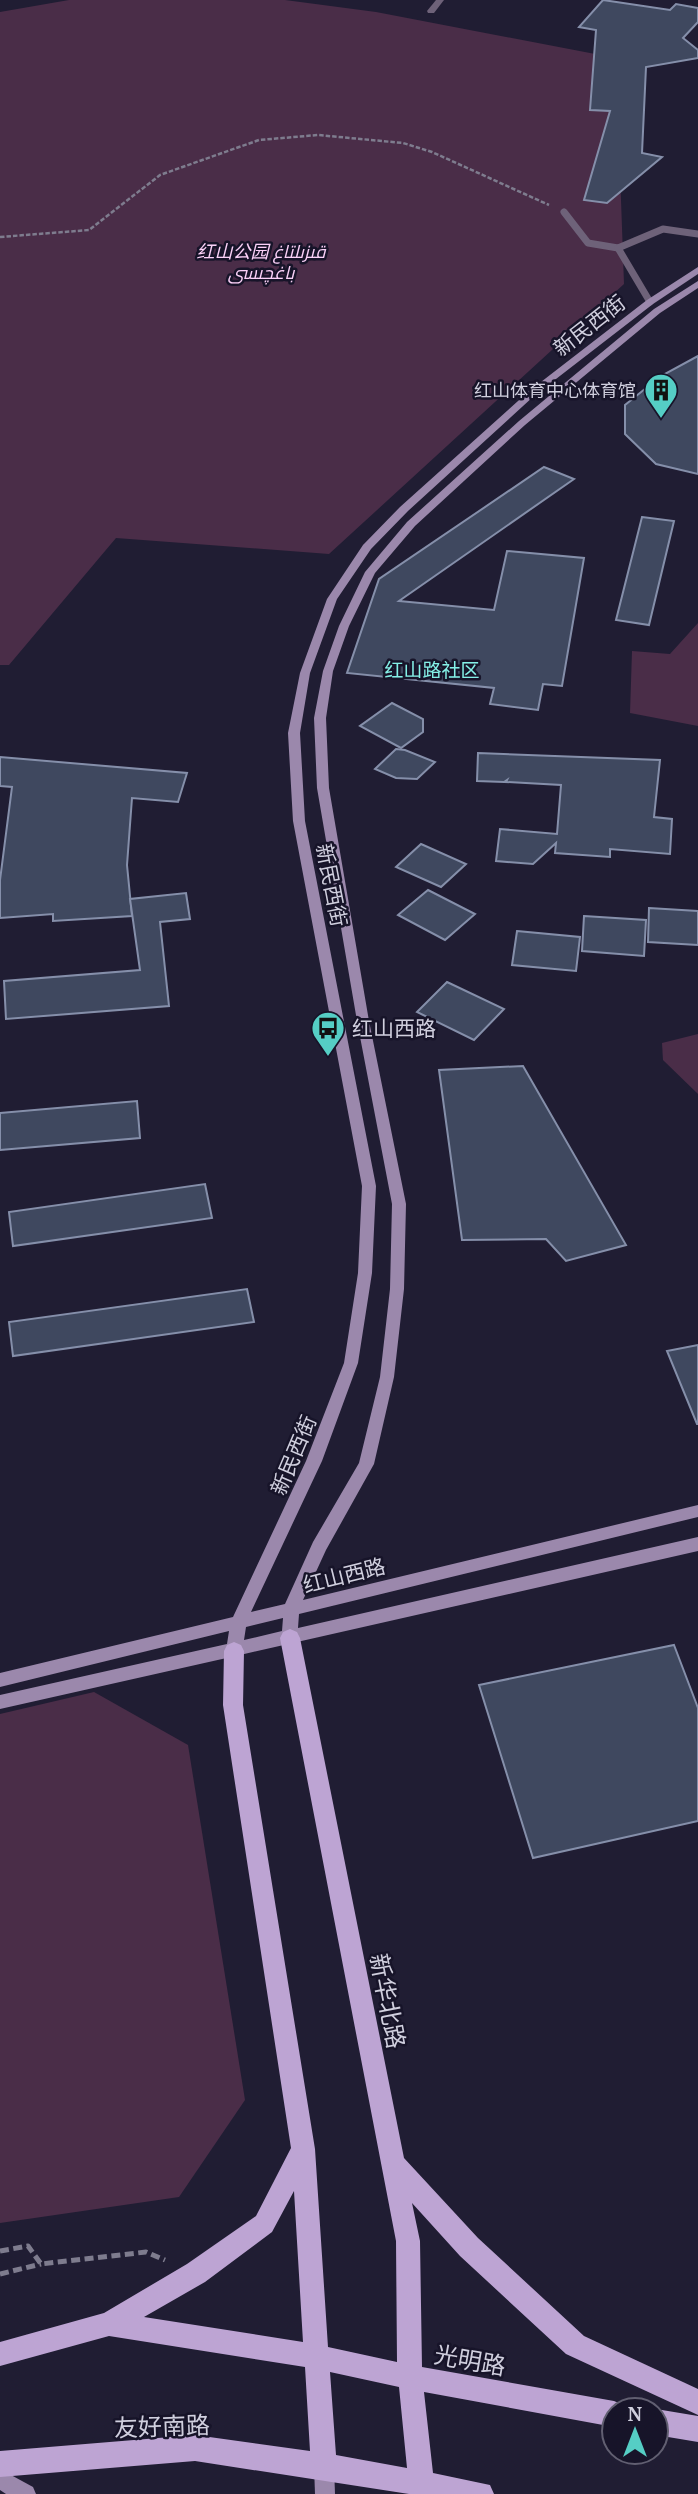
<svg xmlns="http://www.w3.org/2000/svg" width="698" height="2494" font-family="'PT Serif',Cairo,'Noto Sans SC',serif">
<rect width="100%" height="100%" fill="#201d33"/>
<g fill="#4a2d48">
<path d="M69,0H285L376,12L616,58L624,284L329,554L116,538L9,665H0V12Z"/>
<path d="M698,623V726L630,713L632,651L670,654Z"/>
<path d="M698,1034V1094L663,1060L662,1043Z"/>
<path d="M94,1692L188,1745L245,2100L179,2197L0,2223V1714Z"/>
</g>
<g fill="#3f485f" stroke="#858faa" stroke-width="2">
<path d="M603,0L670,10L676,4L698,8V22L683,38L698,50V58L646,67L642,153L662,157L607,203L584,200L610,111L590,110L596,30L579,27Z"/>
<path d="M698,356V474L656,464L625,434V405L661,376Z"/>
<path d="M544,467L574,479L399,601L494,610L507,551L584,558L562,686L543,684L538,710L490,704L494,688L347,673L379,579Z"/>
<path d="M642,517L674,521L649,625L616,620Z"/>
<path d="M392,703L423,719V732L401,748L360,726Z"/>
<path d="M396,749L405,750L435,762L417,779L396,778L375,769Z"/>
<path d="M478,753L660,760L654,817L672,819L670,854L610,849V857L555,853L556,843L533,864L496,861L500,829L557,834L561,785L506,782L507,780L504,782L477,781Z"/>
<path d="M0,757L187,773L178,802L132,798L127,865L132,916L53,921V914L0,918V880L12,787L0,786Z"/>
<path d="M421,844L466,864L441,887L396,867Z"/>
<path d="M428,890L475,914L445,940L398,915Z"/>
<path d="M186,893L190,919L160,922L169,1006L6,1019L4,981L140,970L130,899Z"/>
<path d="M649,908L698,911V945L648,942Z"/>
<path d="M584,916L646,920L644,956L582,951Z"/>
<path d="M517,931L580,937L576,971L512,965Z"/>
<path d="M447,982L504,1009L474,1040L417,1012Z"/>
<path d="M523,1066L626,1245L566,1261L546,1239L462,1240L439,1070Z"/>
<path d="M137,1101L140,1138L0,1150V1113Z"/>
<path d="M205,1184L212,1218L13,1246L9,1212Z"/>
<path d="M247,1289L254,1322L13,1356L9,1322Z"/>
<path d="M698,1345V1424H697L667,1351Z"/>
<path d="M674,1645L698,1708V1821L533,1858L479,1685Z"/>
</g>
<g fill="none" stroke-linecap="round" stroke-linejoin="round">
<path stroke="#7e7c8e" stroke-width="2.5" stroke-dasharray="4.5 2" stroke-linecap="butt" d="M0,237L89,230L160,175L259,140L318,135L403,143L432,152L549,205"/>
<g stroke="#7e7c8e" stroke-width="5" stroke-dasharray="9 4.5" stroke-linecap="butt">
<path d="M0,2251L28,2246L41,2264L146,2252L165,2260"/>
<path d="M0,2274L41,2264"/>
</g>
<g stroke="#6e6279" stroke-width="7">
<path d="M564,212L588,243L618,248"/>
<path d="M650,302L618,248L663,229L698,234"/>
</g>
<path fill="#6e6279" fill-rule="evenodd" d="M436,0H444L434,13H428L427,11Z"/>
<g fill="#9b88ac" fill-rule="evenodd">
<path d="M698,267V274L653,304L534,396L408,511L371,549L337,599L310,673L300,733L305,821L376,1186L372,1273L358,1363L322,1461L251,1612L285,1604L313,1542L359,1463L380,1377L390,1289L392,1204L357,1021L317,788L314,718L323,671L339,626L365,572L407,522L519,421L654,309L698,281V288L660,313L525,425L415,526L375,573L349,626L333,671L326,718L329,788L369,1021L406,1204L404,1289L394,1377L374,1464L326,1550L303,1600L698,1505V1517L299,1614L298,1628L698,1537V1551L240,1655L234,1658L231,1657L0,1709V1695L227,1644L229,1631L0,1687V1673L233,1617L306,1461L344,1363L358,1273L362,1186L293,821L288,733L300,673L327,599L363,545L400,507L528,392L647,300ZM283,1618L282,1631L244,1640L246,1627Z"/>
<path d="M324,2456L331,2459L334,2466L335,2494H315L314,2466L317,2459Z"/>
<path d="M0,2469L33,2487L36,2494H6L0,2490Z"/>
</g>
<g fill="#bda4d3" fill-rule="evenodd">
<path d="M290,1629L297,1632L300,1638L404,2158L478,2238L584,2336L698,2389V2415L566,2354L460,2256L412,2203L420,2241L422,2367L614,2401L623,2405L625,2410H614V2427L424,2392L433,2473L490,2485L494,2494H409L195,2461L0,2477V2451L195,2435L310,2451L305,2367L109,2336L0,2366V2342L104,2313L187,2264L256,2216L291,2148L223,1705L224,1651L227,1645L234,1642L241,1645L244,1651L243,1705L315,2149L328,2347L397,2362L396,2241L280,1638L283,1632ZM294,2191L303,2342L144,2317L205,2282L272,2232ZM330,2372L399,2387L407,2468L336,2455Z"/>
<path d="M656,2409L698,2416V2442L656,2435Z"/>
</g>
</g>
<defs>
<symbol id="building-pin" viewBox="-11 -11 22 30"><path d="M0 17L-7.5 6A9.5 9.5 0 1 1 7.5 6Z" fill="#55cec5" stroke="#171429"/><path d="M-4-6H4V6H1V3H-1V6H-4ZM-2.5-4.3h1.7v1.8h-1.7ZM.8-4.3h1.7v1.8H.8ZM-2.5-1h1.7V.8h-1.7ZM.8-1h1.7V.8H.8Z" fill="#111"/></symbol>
<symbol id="bus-pin" viewBox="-11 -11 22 30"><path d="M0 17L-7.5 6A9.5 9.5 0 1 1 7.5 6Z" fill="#55cec5" stroke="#171429"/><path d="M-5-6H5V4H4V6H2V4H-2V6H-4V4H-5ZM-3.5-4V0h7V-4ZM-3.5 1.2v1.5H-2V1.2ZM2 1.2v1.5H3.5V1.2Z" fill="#111"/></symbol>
</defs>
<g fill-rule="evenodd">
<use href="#building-pin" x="642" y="371" width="38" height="52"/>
<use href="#bus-pin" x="309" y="1009" width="38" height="52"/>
</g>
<g text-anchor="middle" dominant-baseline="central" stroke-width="5" stroke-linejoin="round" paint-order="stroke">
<g font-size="18" font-style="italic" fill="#fbd1f8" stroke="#171429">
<text x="261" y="251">红山公园 قىزىلتاغ<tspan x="261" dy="21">باغچىسى</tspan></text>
</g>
<g font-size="18" fill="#d0cfde" stroke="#171429" text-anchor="end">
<text x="636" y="390">红山体育中心体育馆</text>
</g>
<g font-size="19" fill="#85f0e7" stroke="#171429">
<text x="432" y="669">红山路社区</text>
</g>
<g font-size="21" fill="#d0cfde" stroke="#171429">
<text transform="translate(589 325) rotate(-38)">新民西街</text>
<text transform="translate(332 885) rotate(79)">新民西街</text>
<text transform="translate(293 1455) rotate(-67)">新民西街</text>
<text transform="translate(344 1575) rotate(-14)">红山西路</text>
</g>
<g font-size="21" fill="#d0cfde" stroke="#171429" text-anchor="start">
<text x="352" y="1028">红山西路</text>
</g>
<g font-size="24" fill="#d0cfde" stroke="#171429">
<text transform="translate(388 2001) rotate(79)">新华北路</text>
<text transform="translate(470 2360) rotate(10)">光明路</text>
<text transform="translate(162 2426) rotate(-2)">友好南路</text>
</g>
</g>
<g transform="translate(635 2431)"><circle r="33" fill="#171429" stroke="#615f71" stroke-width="2"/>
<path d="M0-5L12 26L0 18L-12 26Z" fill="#55cec5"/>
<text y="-10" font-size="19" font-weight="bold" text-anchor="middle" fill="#d0cfde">N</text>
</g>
</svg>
